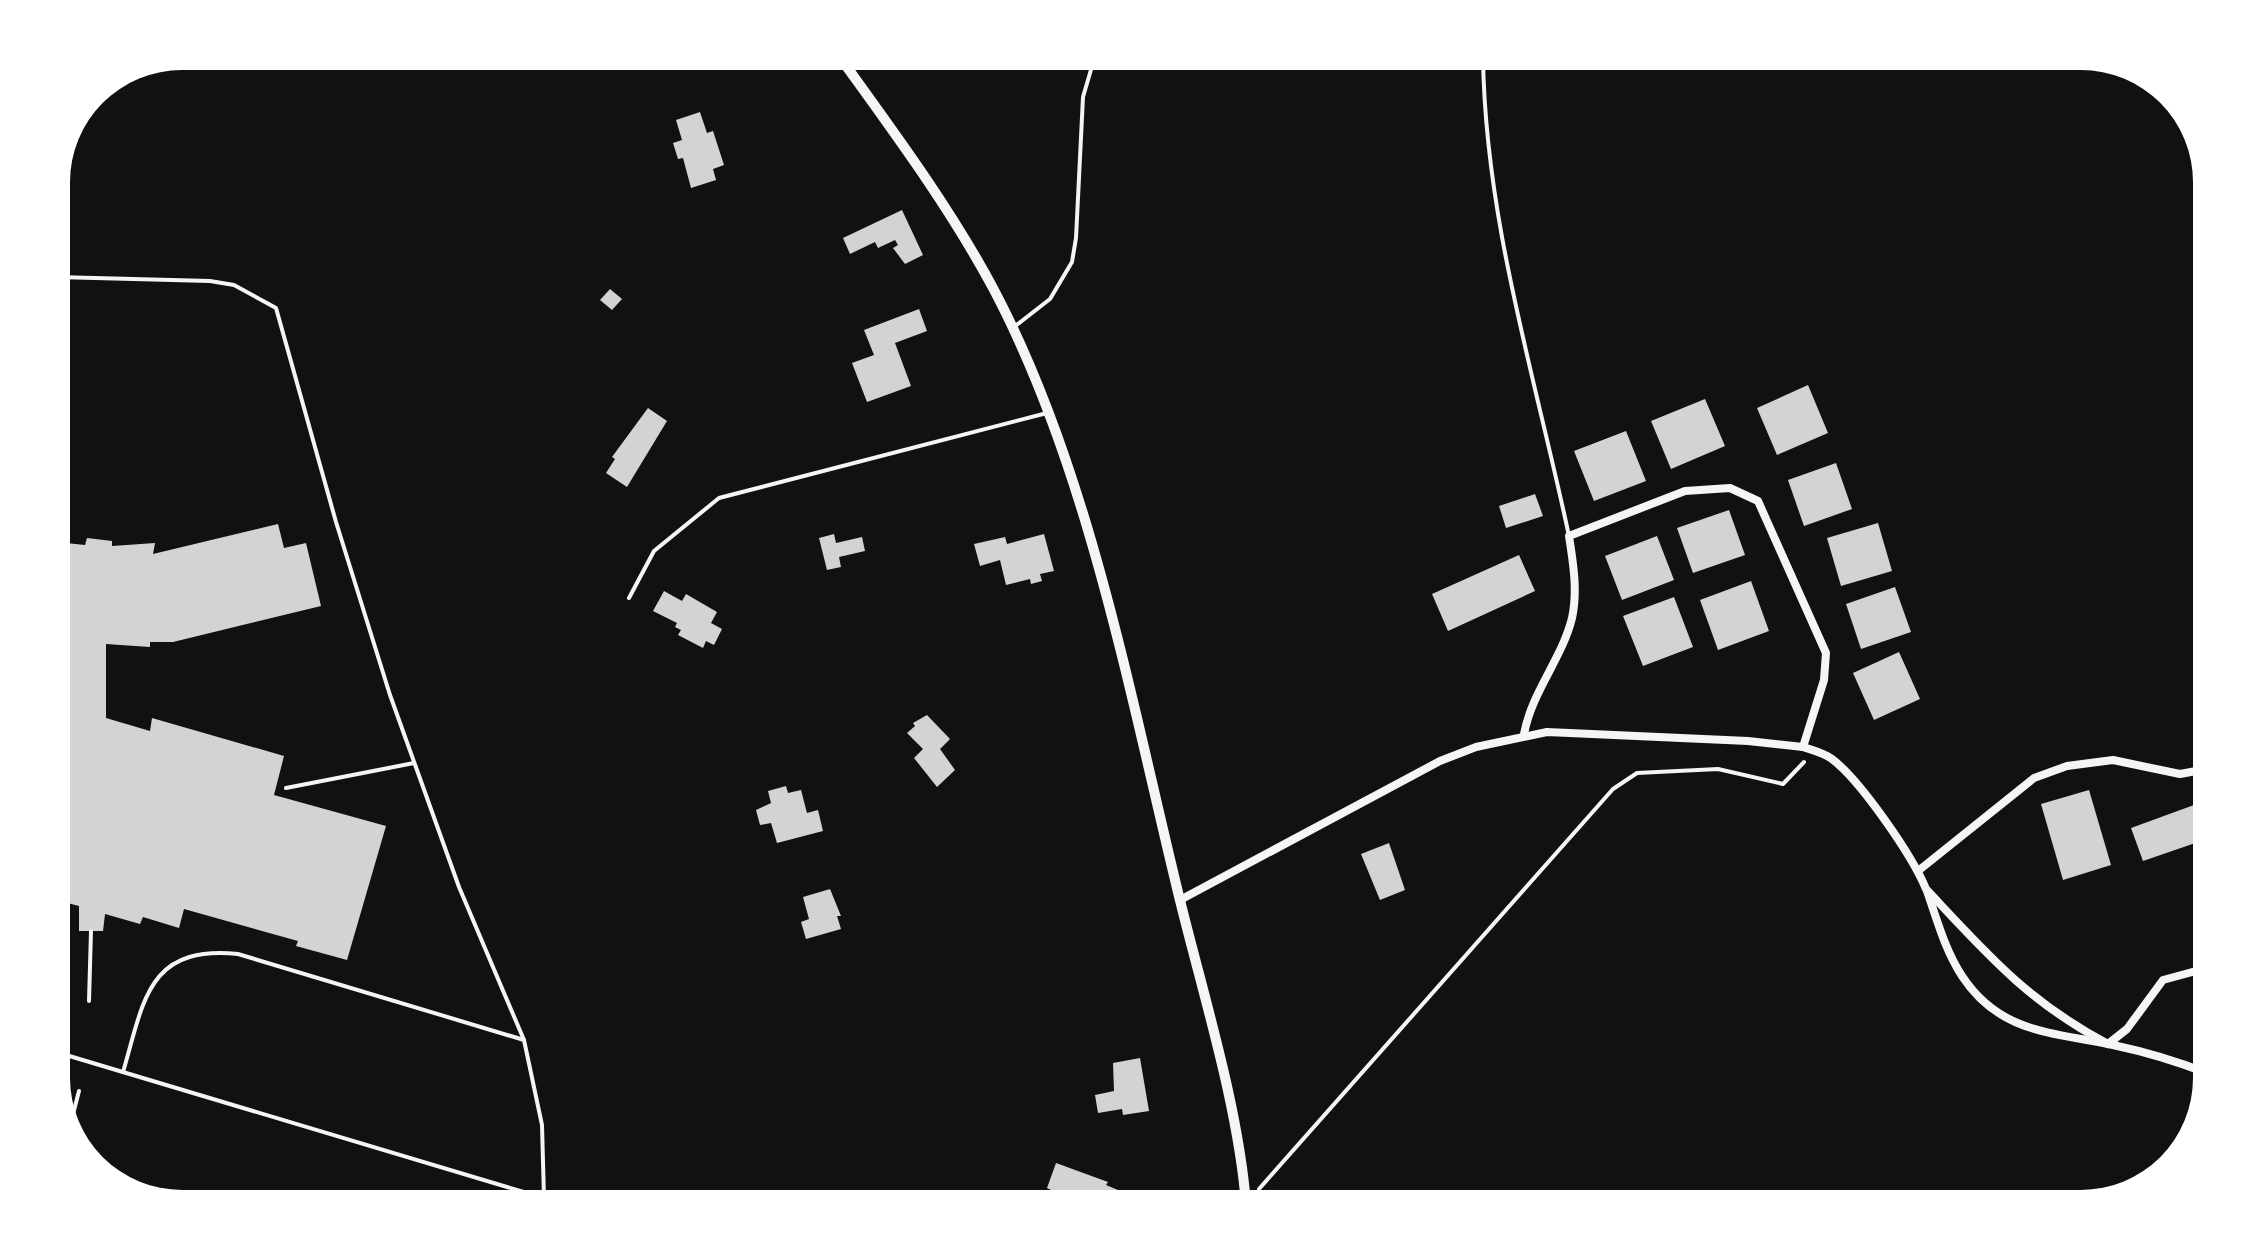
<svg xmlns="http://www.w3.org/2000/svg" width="2263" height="1260" font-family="'Archivo Narrow',sans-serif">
<rect width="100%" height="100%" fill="#111"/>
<g fill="#d3d3d3">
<path d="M700,112L707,133L713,131L724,165L713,169L716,180L691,188L683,158L678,159L673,143L682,140L676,120Z"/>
<path d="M902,210L923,255L905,264L893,248L898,245L895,240L878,248L875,242L850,254L843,238Z"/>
<path d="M610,289L622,299L612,310L600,300Z"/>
<path d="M919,309L927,331L895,343L911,386L867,402L852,363L874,355L864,330Z"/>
<path d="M1808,385L1828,433L1777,455L1757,408Z"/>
<path d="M1705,399L1725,446L1671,469L1651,421Z"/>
<path d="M648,408L667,421L627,487L606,473L615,459L612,457Z"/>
<path d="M1626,431L1646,481L1594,501L1574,451Z"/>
<path d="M1836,463L1852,509L1804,526L1788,480Z"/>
<path d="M1535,494L1543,516L1506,528L1499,506Z"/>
<path d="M1729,510L1745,555L1693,573L1677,528Z"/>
<path d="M1878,523L1892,571L1841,586L1827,538Z"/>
<path d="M278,524L284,548L306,543L321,606L173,642H150V647L106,644V718L150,731L152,718L284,756L274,795L386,826L347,960L296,946L298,941L184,909L179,928L143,917L140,924L105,914L103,931H79V906L56,900V542L85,545L87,538L112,541V546L155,543L153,554Z"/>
<path d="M834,534L836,543L862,537L865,551L839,557L841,567L827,570L819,538Z"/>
<path d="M1044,534L1054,571L1040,574L1042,581L1031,584L1030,579L1006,585L1000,560L980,566L974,544L1005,537L1007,544Z"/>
<path d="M1657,536L1674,580L1622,600L1605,556Z"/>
<path d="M1519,555L1535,591L1448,631L1432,594Z"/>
<path d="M1751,581L1769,631L1718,650L1700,600Z"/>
<path d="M1895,587L1911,632L1861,649L1846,604Z"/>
<path d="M664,591L682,601L686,594L717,612L711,623L722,629L714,645L706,641L703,648L678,635L681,630L675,627L677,623L653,611Z"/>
<path d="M1674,597L1693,647L1643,666L1623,616Z"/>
<path d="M1899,652L1920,699L1874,720L1853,673Z"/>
<path d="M927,715L950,739L940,749L955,770L937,787L914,758L923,749L907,733L915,726L913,723Z"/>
<path d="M786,786L788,793L801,790L807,813L818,810L823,831L777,843L771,823L760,825L756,810L771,803L768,791Z"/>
<path d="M2089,790L2111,865L2063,880L2041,804Z"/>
<path d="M2205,801L2207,839L2143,861L2131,828Z"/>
<path d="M1389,843L1405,890L1380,900L1361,854Z"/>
<path d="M830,889L841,916H837L841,929L806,939L801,922L809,919L803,897Z"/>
<path d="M1140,1058L1149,1111L1123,1115L1122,1109L1098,1113L1095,1095L1114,1091L1113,1063Z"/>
<path d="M1056,1163L1108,1182L1106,1185L1125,1193L1121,1204H1079L1047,1188Z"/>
</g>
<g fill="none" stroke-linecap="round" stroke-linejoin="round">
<g stroke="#f5f5f5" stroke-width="4">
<path d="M89,1001L91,931"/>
<path d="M70,1126L79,1091"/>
<path d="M1259,1189L1613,789L1637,773L1718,769L1783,784L1804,762"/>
</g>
<g stroke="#f5f5f5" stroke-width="4">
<path d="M1483,56C1485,220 1535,376 1569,536"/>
<path d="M56,277L210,281L234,285L276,308L336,522L390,695L459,887L524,1040L542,1125L544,1198L56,1052"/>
<path d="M1014,327L1050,299L1072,262L1076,238L1083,97L1095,56"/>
<path d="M629,598L654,551L719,498L1047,413"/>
<path d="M286,788L414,763"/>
<path d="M123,1072C144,1001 147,945 238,954L524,1040"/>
</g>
<g stroke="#f5f5f5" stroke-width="8">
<path d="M1524,734C1532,691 1562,659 1572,618C1578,591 1573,562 1569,536L1685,491L1730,488L1758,501L1826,653L1824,680L1803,747"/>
<path d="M1918,871L2034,778L2067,766L2113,760L2180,774L2207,769"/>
<path d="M1927,891C1937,920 1945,950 1962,976C2000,1034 2053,1032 2113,1045C2146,1052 2176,1061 2207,1073"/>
<path d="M1180,900L1440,761L1476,747L1547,732L1748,741L1803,747C1812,750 1824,753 1832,759C1860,780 1912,855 1926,889C1987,954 2027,1001 2108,1044"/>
<path d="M2108,1044L2127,1029L2163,980L2207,968"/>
<path d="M544,1204V1198"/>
</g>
<path stroke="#f5f5f5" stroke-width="10" d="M839,56C893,131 949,206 993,288C1087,465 1129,690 1176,884C1200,985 1238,1102 1246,1204"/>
</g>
<path d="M0 0H2263V1260H0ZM182 70H2081A112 112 0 0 1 2193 182V1078A112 112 0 0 1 2081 1190H182A112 112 0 0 1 70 1078V182A112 112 0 0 1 182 70Z" fill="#fff" fill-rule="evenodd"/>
</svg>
